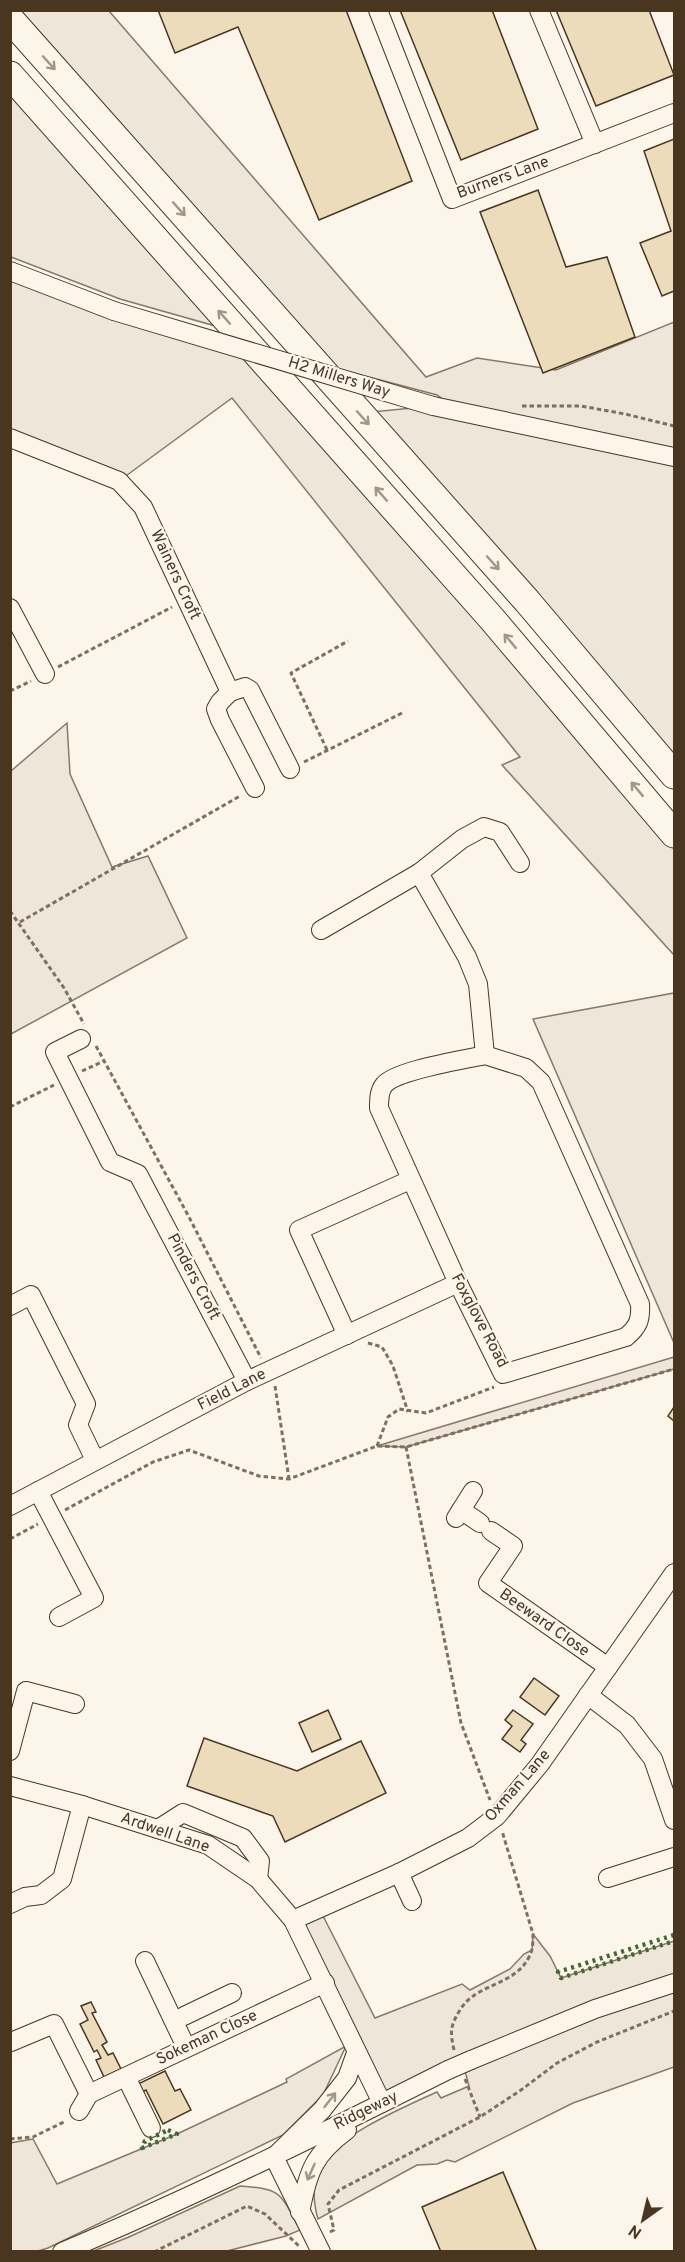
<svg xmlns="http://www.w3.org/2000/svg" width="685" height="2262" font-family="Overpass,sans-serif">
<rect width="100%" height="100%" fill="#fbf6e9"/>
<g fill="#ede6d9" stroke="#887966" stroke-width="1.5">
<path d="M10,11H109L426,377L477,358L556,370L674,322V775L371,412L433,406L459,411L437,395L316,363Z"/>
<path d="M10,80L219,327L120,299L11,257Z"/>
<path d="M10,278L37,282L270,368L674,834V955L502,765L520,757L232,398L119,481L11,438Z"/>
<path d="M67,723L70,774L112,867L148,856L187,938L11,1034V771Z"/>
<path d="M674,993V1343L533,1019Z"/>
<path d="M674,1357V1369L406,1447L377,1446Z"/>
<path d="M319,1908L375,2018L462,1984L470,1990L510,1969L524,1954L532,1950L533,1934L550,1956L561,1978L674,1941V2067L573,2103L455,2162L447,2160L437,2164L417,2165L318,2219C313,2202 312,2187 318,2169C329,2139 408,2105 437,2092L441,2098L469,2086L464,2067L382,2103L293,1920Z"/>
<path d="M346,2046L323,2095L283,2135L48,2248L38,2251H11L10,2143L33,2139L57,2184L177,2134L287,2082L286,2079Z"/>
<path d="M240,2186C283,2189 280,2193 300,2230L286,2236L227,2251L91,2252L129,2237Z"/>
</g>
<g fill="#ecdcbc" stroke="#4a3520" stroke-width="1.5">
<path d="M158,10H346L412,181L319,220L238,27L175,53Z"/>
<path d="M400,10H492L538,129L461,160Z"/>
<path d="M556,10H649L674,75L596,106Z"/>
<path d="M674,139V291L662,296L640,243L671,231L644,151Z"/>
<path d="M538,190L566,267L607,257L635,337L543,373L480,212Z"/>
<path d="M674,1407V1421L668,1416Z"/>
<path d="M534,1678L559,1696L545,1715L520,1697Z"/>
<path d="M328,1710L341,1739L312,1752L299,1723Z"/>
<path d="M513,1710L533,1724L521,1740L526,1744L520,1752L502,1739L512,1726L505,1720Z"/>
<path d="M204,1738L297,1771L361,1741L386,1793L285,1842L273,1816L187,1786Z"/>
<path d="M91,2002L96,2012L92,2013L107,2042L102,2045L108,2055L113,2053L121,2069L104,2077L96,2060L101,2058L97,2050L94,2052L80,2024L88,2020L81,2006Z"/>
<path d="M165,2071L175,2091L180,2089L191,2110L163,2124L146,2090L142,2092L138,2084Z"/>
<path d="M503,2172L537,2252H441L422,2207Z"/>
</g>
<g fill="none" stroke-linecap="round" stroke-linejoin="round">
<defs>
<g id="minor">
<path d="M378,10L452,199L674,113"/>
<path d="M539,10L595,144"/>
<path d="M10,271L114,311"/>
<path d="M433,406L674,457"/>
<path d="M10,438L119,481L143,507L230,692L245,687L250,690L290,769"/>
<path d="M10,608L45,674"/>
<path d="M230,692L220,702L216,709L220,720L255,788"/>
<path d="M419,873L467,957L478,984L485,1055"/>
<path d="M321,930L419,873L462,839L484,827L500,832L520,863"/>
<path d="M81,1039L55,1052L110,1162L138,1174L247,1381"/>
<path d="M485,1055L526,1068L541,1082L640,1304C641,1320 638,1327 626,1337L503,1374L458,1283L379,1108C379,1100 379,1091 384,1085C396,1070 464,1060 485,1055Z"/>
<path d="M10,1306L31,1295L86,1404L78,1425L95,1460"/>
<path d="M347,1335L299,1230L410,1180"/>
<path d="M38,1491L94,1598L59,1617"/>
<path d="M10,1506L247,1381L458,1283"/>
<path d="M461,1510L480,1523"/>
<path d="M456,1518L473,1491"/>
<path d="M491,1531L513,1546L488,1583L608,1667"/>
<path d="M588,1695L627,1725L653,1759L674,1820"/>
<path d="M10,1751L26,1691L75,1704"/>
<path d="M10,1786L82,1805L208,1845L258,1879L293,1920L382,2103"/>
<path d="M158,1829L183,1813L243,1838L260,1861L258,1879"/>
<path d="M399,1873L412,1901"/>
<path d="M608,1878L674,1857"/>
<path d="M10,1904L25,1897L41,1895L62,1879L82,1805"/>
<path d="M293,1920L399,1873L468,1838L497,1816L540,1764L674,1573"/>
<path d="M145,1961L186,2047"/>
<path d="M184,2016L232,1993"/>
<path d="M11,2042L54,2024L89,2094L325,1983"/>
<path d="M471,2060L595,2009L674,1983"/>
<path d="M126,2077L151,2128"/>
<path d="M79,2111L89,2094"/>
<path d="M300,2212C309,2171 312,2156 347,2130"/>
<path d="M62,2252C193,2197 321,2134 448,2070"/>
<path d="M321,2252L274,2157L322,2110L347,2078L356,2053"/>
</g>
<g id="highway">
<path d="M10,19L527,601L674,775"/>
<path d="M10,75L492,619L674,834"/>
</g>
</defs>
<use href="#minor" stroke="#4a3520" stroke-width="20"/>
<use href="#highway" stroke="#4a3520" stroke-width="29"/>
<g stroke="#7f6f5c" stroke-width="3" stroke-dasharray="4.5 3" stroke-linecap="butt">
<path d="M522,406H581L625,414L674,426"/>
<path d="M58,667L172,607"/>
<path d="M10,691L31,681"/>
<path d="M327,750L291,673L348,641"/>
<path d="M304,762L404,712"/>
<path d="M10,911L64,988L84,1024"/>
<path d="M20,922L240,796"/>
<path d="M96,1046L189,1217L261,1358"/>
<path d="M82,1071L104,1061"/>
<path d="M10,1107L54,1085"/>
<path d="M368,1343L382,1347L393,1366L408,1412"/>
<path d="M275,1386L289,1479"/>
<path d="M377,1446L388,1417L399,1409L426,1413L494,1387"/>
<path d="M406,1447L461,1723L490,1800"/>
<path d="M65,1510L153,1462L189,1450L259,1476L289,1479L377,1446L406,1447L674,1369"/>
<path d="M10,1539L38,1524"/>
<path d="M454,2050C450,2032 450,2026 460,2010C476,1983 515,1986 529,1957C533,1950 533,1943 533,1934L502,1831"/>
<path d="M465,2079L480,2117"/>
<path d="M10,2139L33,2137L66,2121"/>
<path d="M330,2232L334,2230L328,2204L339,2190L480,2117L521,2090L557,2063L597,2042L674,2011"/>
<path d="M154,2252L247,2206L265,2214L300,2247"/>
</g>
<use href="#minor" stroke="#fbf6e9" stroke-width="18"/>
<use href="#highway" stroke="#fbf6e9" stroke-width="27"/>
<defs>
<g id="minor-bridge">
<path d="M114,311L433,406"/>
<path d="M448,2070L471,2060"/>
</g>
</defs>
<use href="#minor-bridge" stroke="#4a3520" stroke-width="20" stroke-linecap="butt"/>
<use href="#minor-bridge" stroke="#fbf6e9" stroke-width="18"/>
<g stroke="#436837" stroke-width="4.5" stroke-dasharray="3 4.5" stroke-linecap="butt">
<path d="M674,1935L558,1972L561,1978L674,1941"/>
<path d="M168,2130L177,2134L142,2148L145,2141Z"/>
</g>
</g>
<defs><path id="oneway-shaft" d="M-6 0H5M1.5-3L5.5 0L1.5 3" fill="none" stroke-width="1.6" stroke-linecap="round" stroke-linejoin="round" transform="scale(1.5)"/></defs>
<g stroke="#a29684">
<use href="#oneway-shaft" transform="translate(49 63) rotate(48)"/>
<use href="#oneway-shaft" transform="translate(179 209) rotate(48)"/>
<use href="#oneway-shaft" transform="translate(224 317) rotate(-132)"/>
<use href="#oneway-shaft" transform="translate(363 418) rotate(48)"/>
<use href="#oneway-shaft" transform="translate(381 494) rotate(-131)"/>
<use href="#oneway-shaft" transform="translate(493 563) rotate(48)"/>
<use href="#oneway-shaft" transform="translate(510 641) rotate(-130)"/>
<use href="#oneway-shaft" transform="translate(637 789) rotate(-130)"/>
<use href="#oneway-shaft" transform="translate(330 2100) rotate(-52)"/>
<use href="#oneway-shaft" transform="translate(311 2172) rotate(114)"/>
</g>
<g text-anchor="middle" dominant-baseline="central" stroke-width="4.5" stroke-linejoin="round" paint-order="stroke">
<g font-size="16" fill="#4a3520" stroke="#fbf6e9">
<text transform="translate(503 178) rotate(-20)">Burners Lane</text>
<text transform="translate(339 378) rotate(17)">H2 Millers Way</text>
<text transform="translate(175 575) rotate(65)">Wainers Croft</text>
<text transform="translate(193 1277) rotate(62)">Pinders Croft</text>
<text transform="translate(479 1321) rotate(62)">Foxglove Road</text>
<text transform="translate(232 1390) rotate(-27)">Field Lane</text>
<text transform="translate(544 1623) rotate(35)">Beeward Close</text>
<text transform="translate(518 1786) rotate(-49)">Oxman Lane</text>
<text transform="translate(165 1833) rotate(19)">Ardwell Lane</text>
<text transform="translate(207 2038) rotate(-25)">Sokeman Close</text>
<text transform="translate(366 2111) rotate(-26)">Ridgeway</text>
</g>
</g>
<rect width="685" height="2262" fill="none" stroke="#4a3520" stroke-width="24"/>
<g transform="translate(643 2220) rotate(214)" stroke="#fbf6e9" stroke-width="4.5" paint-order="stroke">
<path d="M0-4.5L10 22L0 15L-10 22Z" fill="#4a3520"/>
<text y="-9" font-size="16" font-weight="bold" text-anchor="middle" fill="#4a3520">N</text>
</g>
</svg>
